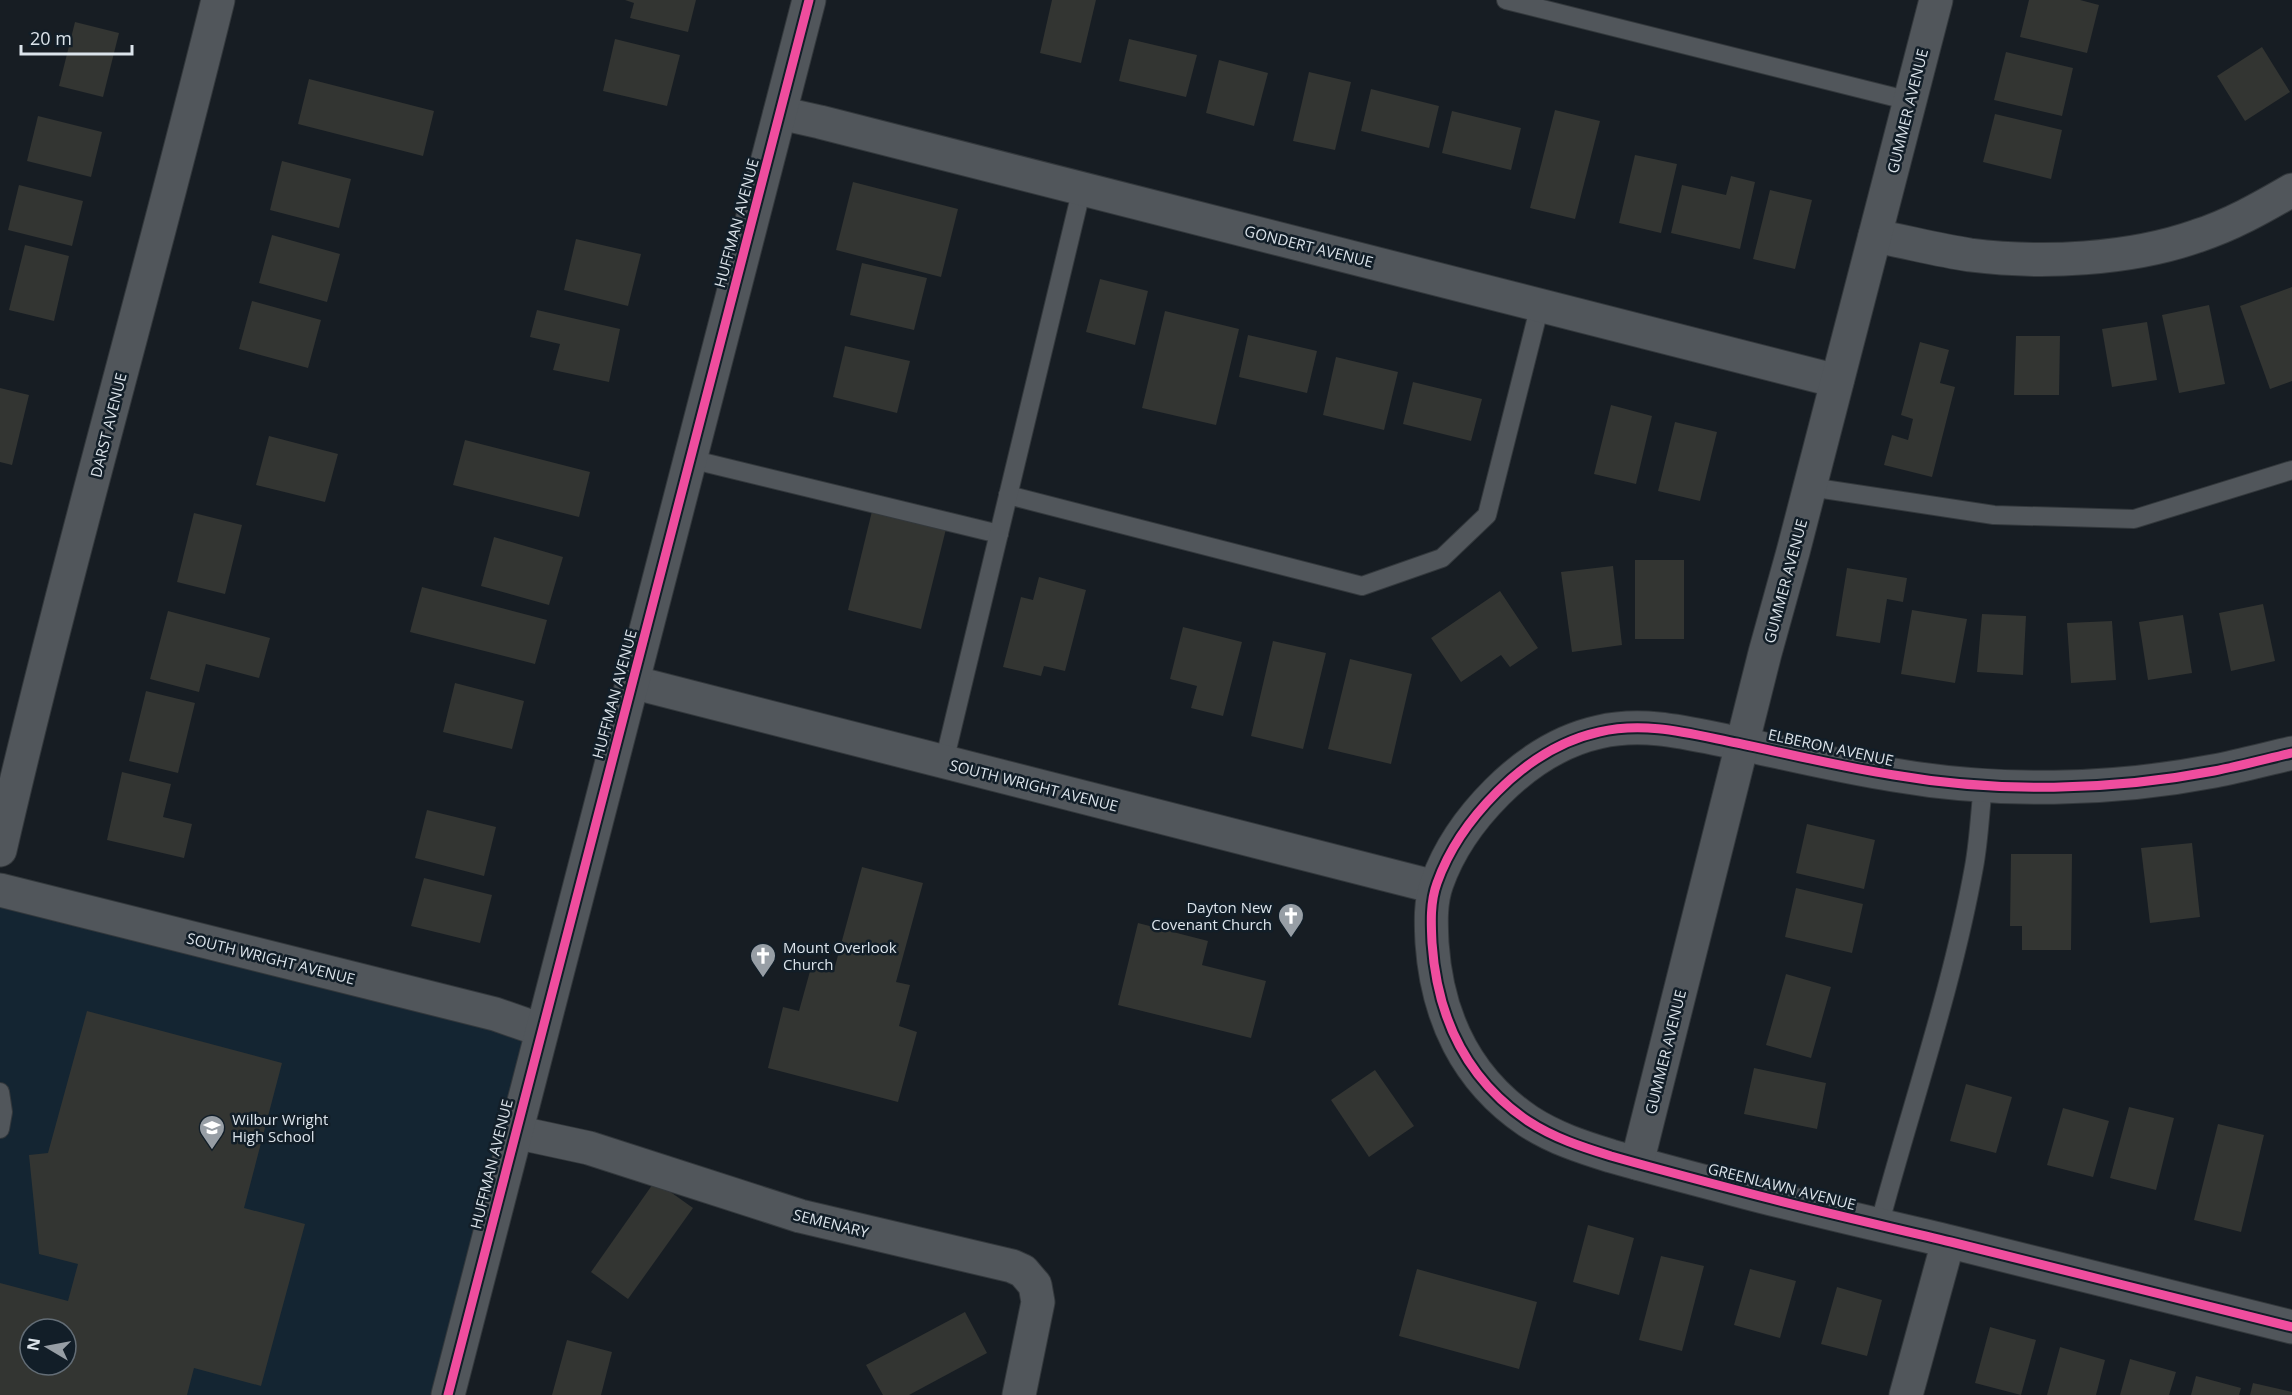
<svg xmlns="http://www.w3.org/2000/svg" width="2292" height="1395" font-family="'Open Sans',sans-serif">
<rect width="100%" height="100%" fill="#171d23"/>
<path fill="#142532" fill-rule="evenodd" d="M0,894L541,1030L447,1395H0ZM30,1329H66V1365H30Z"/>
<g fill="#333532" fill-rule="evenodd">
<path d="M625,0H696L688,32L630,18L634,3Z"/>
<path d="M1052,0H1096L1081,63L1040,53Z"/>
<path d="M2029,0H2080L2099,5L2087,53L2020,37Z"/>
<path d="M75,22L119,33L103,97L59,86Z"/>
<path d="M615,39L680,55L667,106L603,91Z"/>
<path d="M1129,39L1197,55L1186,97L1119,81Z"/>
<path d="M2262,47L2290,92L2245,121L2217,76Z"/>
<path d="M2006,52L2073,68L2062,116L1994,100Z"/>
<path d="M1219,60L1268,73L1254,126L1206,113Z"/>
<path d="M1309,72L1351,82L1335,150L1293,141Z"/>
<path d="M309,79L434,111L423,156L298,124Z"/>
<path d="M1371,89L1439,106L1429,148L1361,131Z"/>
<path d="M1555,110L1600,121L1575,219L1530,208Z"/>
<path d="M1452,111L1521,128L1511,170L1442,153Z"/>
<path d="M1995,114L2062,130L2051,179L1983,162Z"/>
<path d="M38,116L102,132L91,177L27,161Z"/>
<path d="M1635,155L1677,164L1661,233L1619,223Z"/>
<path d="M282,161L351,179L339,228L270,210Z"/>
<path d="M1731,176L1755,182L1740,249L1671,233L1682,185L1726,195Z"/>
<path d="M853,182L958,209L941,277L836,250Z"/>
<path d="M19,185L83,201L72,246L8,230Z"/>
<path d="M1770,190L1812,200L1795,269L1753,259Z"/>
<path d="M272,235L340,254L327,302L259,283Z"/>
<path d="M576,239L641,254L628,306L564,290Z"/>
<path d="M25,245L69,256L54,321L9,310Z"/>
<path d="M862,263L927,278L914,330L850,315Z"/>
<path d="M1100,279L1148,291L1135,345L1086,332Z"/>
<path d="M2292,287V381L2270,389L2240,306Z"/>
<path d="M252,301L321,320L308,368L239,349Z"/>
<path d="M2209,305L2225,384L2179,393L2162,315Z"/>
<path d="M537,310L620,329L609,382L553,370L560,344L530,337Z"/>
<path d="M1165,311L1239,329L1216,425L1142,408Z"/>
<path d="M2147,322L2157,380L2112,387L2102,329Z"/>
<path d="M1248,335L1317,351L1307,393L1239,377Z"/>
<path d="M2016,336H2060L2059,395H2014Z"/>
<path d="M1920,342L1949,350L1940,383L1955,387L1932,477L1884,465L1892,435L1908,440L1913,419L1901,415Z"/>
<path d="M845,346L910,361L897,413L833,397Z"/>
<path d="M1336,357L1398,372L1384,430L1323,415Z"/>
<path d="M1413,382L1482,399L1471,441L1403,424Z"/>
<path d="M0,388L29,395L12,465L0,462Z"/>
<path d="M1611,405L1652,416L1636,484L1594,474Z"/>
<path d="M1675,422L1717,432L1700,501L1658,491Z"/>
<path d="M269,436L338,454L325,502L256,485Z"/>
<path d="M465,440L590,472L579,517L453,485Z"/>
<path d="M873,507L947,525L921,629L848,610Z"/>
<path d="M194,513L242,525L225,594L177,582Z"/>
<path d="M494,537L563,557L549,605L481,586Z"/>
<rect x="1635" y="560" width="49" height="79"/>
<path d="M1613,566L1622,645L1572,652L1561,572Z"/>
<path d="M1847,568L1907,578L1903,602L1887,599L1880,643L1836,636Z"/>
<path d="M1039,577L1086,590L1065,671L1044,666L1041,676L1003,667L1021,597L1033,600Z"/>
<path d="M422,587L547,620L535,664L410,632Z"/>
<path d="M1500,591L1538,648L1510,667L1501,655L1461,682L1431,638Z"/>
<path d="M2263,604L2275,661L2231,671L2219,613Z"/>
<path d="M1912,610L1967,619L1955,683L1901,674Z"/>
<path d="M168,611L270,638L259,678L206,664L199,692L150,679Z"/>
<path d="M1982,614L2026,616L2023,675L1977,672Z"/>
<path d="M2183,615L2192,673L2148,680L2139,622Z"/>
<path d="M2112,621L2116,680L2071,683L2067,623Z"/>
<path d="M1183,627L1242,642L1223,716L1191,708L1197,686L1170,679Z"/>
<path d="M1273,641L1326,653L1303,749L1251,736Z"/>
<path d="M1350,659L1412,674L1391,764L1328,749Z"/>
<path d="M455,683L524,701L512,749L443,732Z"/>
<path d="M146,691L195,703L178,773L129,761Z"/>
<path d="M122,772L171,784L163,817L192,824L184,858L107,840Z"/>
<path d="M427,810L496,827L484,876L415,858Z"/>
<path d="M1807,824L1875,840L1864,889L1796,873Z"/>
<path d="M2192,843L2200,917L2150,923L2141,848Z"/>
<path d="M2011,854H2072L2071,950H2022V926H2010Z"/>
<path d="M862,867L923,883L896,982L910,985L899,1026L917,1032L898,1102L768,1068L783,1007L799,1011L812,964L834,970Z"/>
<path d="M424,878L492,895L480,943L411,926Z"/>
<path d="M1796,888L1863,904L1852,953L1785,937Z"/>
<path d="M1138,923L1208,941L1202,965L1266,981L1251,1038L1118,1005Z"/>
<path d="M1786,974L1831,987L1811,1058L1766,1045Z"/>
<path d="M87,1011L282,1063L244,1208L305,1224L261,1386L194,1368L187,1395H0V1283L68,1301L78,1264L39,1254L29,1155L48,1153ZM30,1329H66V1365H30Z"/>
<path d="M1754,1068L1826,1083L1817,1129L1744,1114Z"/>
<path d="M1375,1070L1414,1126L1369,1157L1331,1100Z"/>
<path d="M1966,1084L2012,1097L1996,1153L1950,1141Z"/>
<path d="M2129,1107L2174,1118L2156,1190L2110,1178Z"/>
<path d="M2063,1108L2109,1121L2093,1177L2047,1165Z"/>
<path d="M2218,1124L2264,1135L2241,1232L2194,1220Z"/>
<path d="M655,1181L693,1208L628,1299L591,1272Z"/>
<path d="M1588,1225L1634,1238L1619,1295L1573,1282Z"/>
<path d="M1661,1256L1704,1266L1682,1351L1639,1340Z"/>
<path d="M1417,1269L1537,1302L1519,1369L1399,1336Z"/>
<path d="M1750,1269L1796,1281L1780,1338L1734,1325Z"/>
<path d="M1837,1287L1882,1300L1867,1356L1821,1344Z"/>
<path d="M965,1312L987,1353L909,1395H883L866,1365Z"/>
<path d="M1990,1327L2036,1340L2021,1395L1975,1383Z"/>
<path d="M567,1340L612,1352L601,1395H552Z"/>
<path d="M2060,1347L2105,1360L2096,1395H2047Z"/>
<path d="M2130,1359L2176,1372L2169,1395H2120Z"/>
<path d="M2196,1376L2241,1388L2239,1395H2191Z"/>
<path d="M2253,1383L2292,1392V1395H2250Z"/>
</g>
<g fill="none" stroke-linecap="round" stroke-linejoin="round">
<defs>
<g id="service">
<path d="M1506,0L1910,101"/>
<path d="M690,459L999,534"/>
<path d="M1810,487L1994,515L2134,519L2292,470"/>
<path d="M1008,495L1362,586L1442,558L1487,515L1540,305"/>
<path d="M944,762L1082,188"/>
<path d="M0,1092L3,1112L0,1129"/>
<path d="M1879,1226C1911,1106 1952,989 1974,867C1979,840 1980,812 1983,785"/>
</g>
<g id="minor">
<path d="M780,113L820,122L1837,381"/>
<path d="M1875,236C1907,242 1938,250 1970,255C2041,264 2129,260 2197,236C2231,225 2261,208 2292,190"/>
<path d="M632,682L1435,887"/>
<path d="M2292,753C2266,759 2240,766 2214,771C2110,791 1998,793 1894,775C1842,767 1789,754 1737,743C1691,734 1646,721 1599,732C1558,741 1526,763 1497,792C1471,818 1449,849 1437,883C1430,902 1431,923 1432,943C1437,1016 1466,1079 1528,1121C1554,1138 1582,1147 1611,1156C1653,1168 1695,1179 1737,1190C1808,1209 1880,1225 1951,1242C2065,1270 2178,1299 2292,1327"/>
<path d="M0,850C66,565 148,284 218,0"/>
<path d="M0,890L495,1014L541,1030"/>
<path d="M515,1132L589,1148L800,1216L1012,1266L1023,1271L1035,1285L1038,1302L1019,1395"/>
<path d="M1637,1163L1765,653L1793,552L1936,0"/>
<path d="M1906,1395L1948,1242"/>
</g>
<path id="tertiary" d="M448,1395L809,0"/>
</defs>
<use href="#service" stroke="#33383c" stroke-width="20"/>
<use href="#minor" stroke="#33383c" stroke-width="35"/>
<use href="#tertiary" stroke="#33383c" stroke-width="35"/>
<use href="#service" stroke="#51565b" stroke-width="18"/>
<use href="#minor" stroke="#51565b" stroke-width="33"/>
<use href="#tertiary" stroke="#51565b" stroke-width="33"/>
<defs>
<g id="cycleway">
<path d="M2292,753C2266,759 2240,766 2214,771C2110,791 1998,793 1894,775C1842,767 1789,754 1737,743C1691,734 1646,721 1599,732C1558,741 1526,763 1497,792C1471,818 1449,849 1437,883C1430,902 1431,923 1432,943C1437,1016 1466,1079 1528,1121C1554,1138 1582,1147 1611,1156C1653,1168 1695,1179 1737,1190C1808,1209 1880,1225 1951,1242C2065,1270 2178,1299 2292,1327"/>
<path d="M448,1395L809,0"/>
</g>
</defs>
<use href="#cycleway" stroke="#121e28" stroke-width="13"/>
<use href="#cycleway" stroke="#ef4d9e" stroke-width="9"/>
</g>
<defs>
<symbol id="church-pin" viewBox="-11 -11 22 30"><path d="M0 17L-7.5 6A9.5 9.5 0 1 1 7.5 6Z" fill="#979ea5" stroke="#121e28"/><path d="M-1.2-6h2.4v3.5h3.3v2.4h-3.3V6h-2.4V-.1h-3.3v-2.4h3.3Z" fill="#fff"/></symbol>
<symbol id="school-pin" viewBox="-11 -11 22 30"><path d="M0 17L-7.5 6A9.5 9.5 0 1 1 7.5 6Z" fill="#979ea5" stroke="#121e28"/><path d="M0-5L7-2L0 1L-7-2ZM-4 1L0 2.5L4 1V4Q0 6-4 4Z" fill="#fff"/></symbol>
</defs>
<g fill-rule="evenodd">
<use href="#church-pin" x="1276" y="901" width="30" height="40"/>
<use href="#church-pin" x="748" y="941" width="30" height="40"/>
<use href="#school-pin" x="197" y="1113" width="30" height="40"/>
</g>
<g text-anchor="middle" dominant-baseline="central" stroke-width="5" stroke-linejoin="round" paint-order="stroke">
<g font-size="15" fill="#dce4eb" stroke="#121e28">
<text transform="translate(1907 111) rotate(-76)">GUMMER AVENUE</text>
<text transform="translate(736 223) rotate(-75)">HUFFMAN AVENUE</text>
<text transform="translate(1309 246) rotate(14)">GONDERT AVENUE</text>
<text transform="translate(108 425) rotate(-76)">DARST AVENUE</text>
<text transform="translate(1785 581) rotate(-75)">GUMMER AVENUE</text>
<text transform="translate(614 694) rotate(-75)">HUFFMAN AVENUE</text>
<text transform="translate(1831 747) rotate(12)">ELBERON AVENUE</text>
<text transform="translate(1034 785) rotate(14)">SOUTH WRIGHT AVENUE</text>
<text transform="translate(271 958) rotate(14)">SOUTH WRIGHT AVENUE</text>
<text transform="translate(1665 1052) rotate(-76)">GUMMER AVENUE</text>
<text transform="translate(491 1164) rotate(-76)">HUFFMAN AVENUE</text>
<text transform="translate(1782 1186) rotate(14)">GREENLAWN AVENUE</text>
<text transform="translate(831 1223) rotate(14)">SEMENARY</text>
</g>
<g font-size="15" fill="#dce4eb" stroke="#121e28" text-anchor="start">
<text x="1272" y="907" text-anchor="end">Dayton New<tspan x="1272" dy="17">Covenant Church</tspan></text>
<text x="783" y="947">Mount Overlook<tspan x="783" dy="17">Church</tspan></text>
<text x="232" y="1119">Wilbur Wright<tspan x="232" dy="17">High School</tspan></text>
</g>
</g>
<g transform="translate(48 1347) rotate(280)"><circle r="28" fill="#121e28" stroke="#636d76" stroke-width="1.5"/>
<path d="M0-4.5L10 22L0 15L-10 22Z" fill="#979ea5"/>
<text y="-9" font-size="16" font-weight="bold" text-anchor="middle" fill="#dce4eb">N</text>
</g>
<path d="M21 45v9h111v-9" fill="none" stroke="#dce4eb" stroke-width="3"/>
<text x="30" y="45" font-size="18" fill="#dce4eb" stroke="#121e28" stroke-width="4.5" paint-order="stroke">20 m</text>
</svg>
